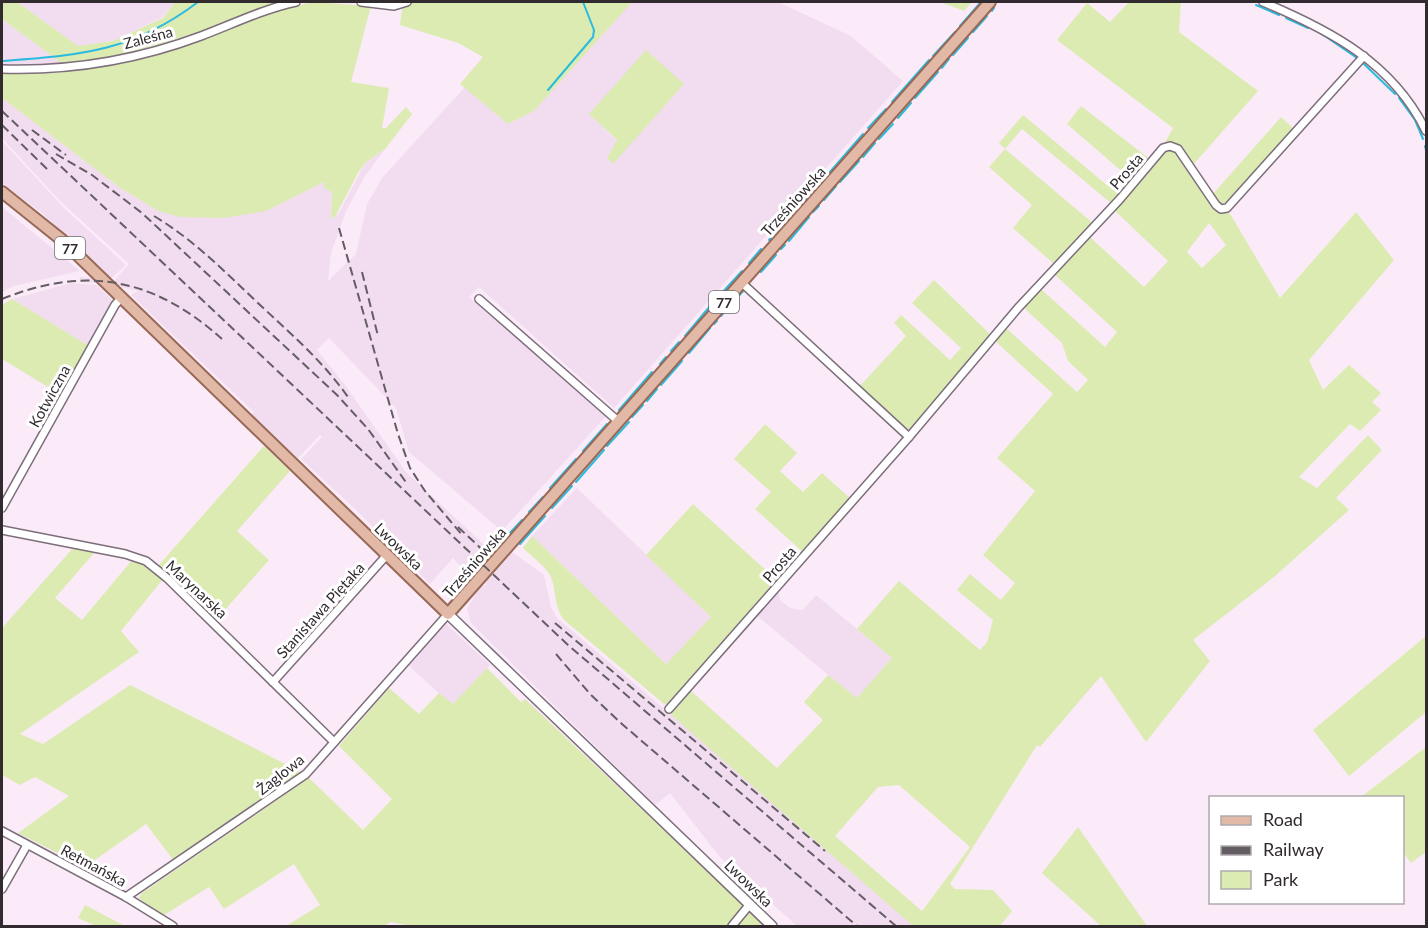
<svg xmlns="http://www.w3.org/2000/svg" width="1428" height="928" font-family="Lato,sans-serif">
<rect width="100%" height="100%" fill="#fbebf9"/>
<g fill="#f2dcef" fill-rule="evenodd">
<path d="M17,2H175L163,17L113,41L78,46Z"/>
<path d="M631,2H778L851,36L903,81L614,408L479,287L469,297L606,416L502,531L409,452L396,408L329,338L317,350L345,385L406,472L493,553L489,557L499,566L512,552L544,575L551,607L557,618L740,773L913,926H797L719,856L670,793L655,805L471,623L467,609L480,587L487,585L474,573L470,577L453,558L430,584L354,508L301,459L322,437L320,435L298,458L251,416L254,412L131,295L138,291L107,284L80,282V277L115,280L129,264L59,200L2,138V98L119,187L158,211H266L326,181L332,192L331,218L335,217L340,211L365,163L386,148L365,176L346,211L331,253L328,281L356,254L367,204L382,178L465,87L508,124L533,111ZM684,84L608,154L618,142L589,114Z"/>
<path d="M2,19L64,65L3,66Z"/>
<path d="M2,141L64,208L126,265L110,279L42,213L2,183Z"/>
<path d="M2,207L80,271L14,286L2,292Z"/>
<path d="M71,283L97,285L114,302L89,346L12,299Z"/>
<path d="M577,488L711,617L666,664L532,536Z"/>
<path d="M778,589L780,600L790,608L803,610L816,595L892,658L857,699L756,615Z"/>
<path d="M446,624L490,665L452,705L409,666Z"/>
</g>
<g fill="#dcebb2" fill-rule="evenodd">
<path d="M2,2H17L78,46L113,41L163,18L175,2H281C253,9 230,23 203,31C159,46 111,58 64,65L2,19Z"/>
<path d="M313,2L371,6L351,82L389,88L382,128H386L406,107L412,114L386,148L365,163L358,173L335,217L331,218L332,192L324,188V182L266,211L224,218L180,217L158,211L119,187L2,98V73C31,74 60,74 89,69C166,57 237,19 313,2Z"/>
<path d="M412,2H632L534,111L508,124L460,84L483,57L458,43L400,25L402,9Z"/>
<path d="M940,2H972L964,11Z"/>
<path d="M1129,2H1181L1179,32L1258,91L1193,165L1179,145L1171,142L1163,146L1173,128L1057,40L1087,3L1110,22Z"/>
<path d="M646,50L684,84L613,164L607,158L617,140L589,114Z"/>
<path d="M1081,106L1151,160L1133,181L1067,124Z"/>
<path d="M1023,115L1120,196L1112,204L1022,129L1005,149L1094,224L1055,265L1013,228L1032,205L989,167L1005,149L999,143Z"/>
<path d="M1281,117L1294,129L1230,202L1219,205L1212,195Z"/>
<path d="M1172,148L1183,158L1217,212H1229L1280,298L1356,212L1394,260L1309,360L1323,390L1349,365L1381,393L1372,402L1381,410L1360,431L1350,424L1299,477L1317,488L1368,435L1382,450L1336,498L1349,510L1274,577L1193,640L1210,661L1146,742L1101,676L1040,747L1037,745L950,884L955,889L993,890L1012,911L1000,926H913L669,713L690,690L777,768L823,720L804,702L828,675L857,698L892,658L857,629L899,581L980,650L987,642L993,620L957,590L970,574L1001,600L1015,583L983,555L1035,491L997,458L1053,394L994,340L1006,328L1077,392L1088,380L1068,361L1062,343L1023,307L1041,289L1105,347L1117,332L1054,274L1089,236L1144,287L1168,261L1114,210L1166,149ZM1209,223L1226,245L1202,268L1187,252ZM899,785L970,847L922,911L835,836L878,787Z"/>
<path d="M934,280L991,335L911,429L904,428L860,386L906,336L894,323L901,315L950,360L961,348L912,303Z"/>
<path d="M12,299L89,346L61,395L2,359V305Z"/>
<path d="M765,424L797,453L780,471L803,492L822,473L851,499L804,553L755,509L771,492L734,459Z"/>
<path d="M264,446L290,471L237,531L269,560L216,620L159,565Z"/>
<path d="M693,504L779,582L670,704H664L564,620C553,605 557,590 550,575C544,565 531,556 523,548L532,536L666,664L711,617L646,555Z"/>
<path d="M73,548L95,552L55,598L82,620L132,560L145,565L163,579L121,631L139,652L20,734L43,744L130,685L301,772L174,861L146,824L85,867L18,833L69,796L35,777L20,785L2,775V628Z"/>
<path d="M1426,636V712L1349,776L1313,730Z"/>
<path d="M487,668L521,702L525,699L745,907L729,926H411L391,922L383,926H286L320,905L294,864L224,909L209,887L161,917L139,898L142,893L309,778L363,830L392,799L339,746L389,688L419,714L439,693L453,704Z"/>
<path d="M1426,747V852L1411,863L1403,852L1402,798L1361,797Z"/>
<path d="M1078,827L1147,926H1101L1042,873Z"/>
<path d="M85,905L125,926H96L78,918Z"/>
<path d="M748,909L765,926H734Z"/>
</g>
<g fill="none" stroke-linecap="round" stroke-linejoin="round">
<g stroke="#2bbbde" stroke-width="2">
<path d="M1247,2H1249"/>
<path d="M1256,5L1279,15"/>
<path d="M992,11L994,8"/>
<path d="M1286,18L1308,28"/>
<path d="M960,26L981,2"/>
<path d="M973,32L987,16"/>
<path d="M1319,32L1357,58"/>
<path d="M953,55L968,38"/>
<path d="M933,56L955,32"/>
<path d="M2,61C81,55 132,52 198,2"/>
<path d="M1363,63L1395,94"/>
<path d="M942,68L949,59"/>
<path d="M548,90L593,37L594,30L583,2"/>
<path d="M915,98L938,72"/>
<path d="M1399,98L1415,120L1423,139"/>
<path d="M892,102L929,60"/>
<path d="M898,118L911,103"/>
<path d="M868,128L886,109"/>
<path d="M879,139L893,124"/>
<path d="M1425,146L1426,150"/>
<path d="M863,157L875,143"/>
<path d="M823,180L863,134"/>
<path d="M840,182L859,161"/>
<path d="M824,200L836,186"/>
<path d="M813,212L819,206"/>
<path d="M789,218L817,186"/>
<path d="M769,240L785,222"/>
<path d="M789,241L809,217"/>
<path d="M781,249L785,245"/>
<path d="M749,263L761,249"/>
<path d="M761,272L776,255"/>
<path d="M720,295L742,271"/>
<path d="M721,316L744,290"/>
<path d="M714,324L717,321"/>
<path d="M685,336L711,305"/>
<path d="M671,351L679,342"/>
<path d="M689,353L710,328"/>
<path d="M660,364L666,357"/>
<path d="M661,385L682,361"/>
<path d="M647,401L657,389"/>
<path d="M619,410L652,372"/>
<path d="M632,417L643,405"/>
<path d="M607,446L629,422"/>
<path d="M583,451L607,424"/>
<path d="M576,482L604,450"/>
<path d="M550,488L576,459"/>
<path d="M552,508L572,486"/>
<path d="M529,512L543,497"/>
<path d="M509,534L522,520"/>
<path d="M520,544L545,516"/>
<path d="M488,556L500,542"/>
<path d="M460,588L473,573"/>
</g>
<defs>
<g id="minor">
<path d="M361,2L394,6L407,2"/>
<path d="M1263,2C1330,30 1393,63 1426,131"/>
<path d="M2,69C70,71 137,60 201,36C233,24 263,9 296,2"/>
<path d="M741,282L909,437"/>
<path d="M479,299L618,421"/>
<path d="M2,508L115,305L121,298"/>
<path d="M2,530L125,554L146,561L167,578L334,742"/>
<path d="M273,682L386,556"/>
<path d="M669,709L909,437L1018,308L1120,199L1163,148L1170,146L1178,149L1216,205L1221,209L1227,208L1364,56"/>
<path d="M2,831L126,897L173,926"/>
<path d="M2,889L27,845"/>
<path d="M126,897L306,774L448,614"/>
<path d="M732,926L750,904"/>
</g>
<path id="secondary" d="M448,614L772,926"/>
<path id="primary" d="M2,192L62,240L448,614L990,2"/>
</defs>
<use href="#minor" stroke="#7c6e7b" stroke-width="10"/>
<use href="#secondary" stroke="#7c6e7b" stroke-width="12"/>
<use href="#primary" stroke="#976856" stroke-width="14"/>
<use href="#minor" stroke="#fff" stroke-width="7"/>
<use href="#secondary" stroke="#fff" stroke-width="9"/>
<use href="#primary" stroke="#e2b8a6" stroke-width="10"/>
<g stroke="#655d64" stroke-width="2" stroke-dasharray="9 4.5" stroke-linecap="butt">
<path d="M2,111L568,645L896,926"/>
<path d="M2,125L48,170"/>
<path d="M32,130L66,155"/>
<path d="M56,154L92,175L142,213L337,395L368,429L408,485"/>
<path d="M154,216C194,240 225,272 259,304C291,334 325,363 350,400"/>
<path d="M339,228L398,434L410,468L425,491L463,536"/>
<path d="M362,272L378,336"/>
<path d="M2,299C86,265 154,278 222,339"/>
<path d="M458,527L487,554"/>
<path d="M555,623L825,851"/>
<path d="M556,654L590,694L622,724L857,926"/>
</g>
</g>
<g text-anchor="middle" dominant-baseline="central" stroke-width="6" stroke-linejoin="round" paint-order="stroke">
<g fill="#fff" stroke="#6f6b6e" stroke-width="1.5">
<rect x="55" y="237" width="30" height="22" rx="4.5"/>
<rect x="709" y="291" width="30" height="22" rx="4.5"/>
</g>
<g font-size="14" font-weight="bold" fill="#312b30">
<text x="70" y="248">77</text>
<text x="724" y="302">77</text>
</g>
<g font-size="15" fill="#312b30" stroke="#fff">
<text transform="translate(148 37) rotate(-15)">Zaleśna</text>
<text transform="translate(1126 171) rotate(-49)">Prosta</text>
<text transform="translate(793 201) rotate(-48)">Trześniowska</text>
<text transform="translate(49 396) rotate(-61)">Kotwiczna</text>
<text transform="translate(399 546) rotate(44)">Lwowska</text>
<text transform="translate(474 562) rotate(-49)">Trześniowska</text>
<text transform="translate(779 564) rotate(-49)">Prosta</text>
<text transform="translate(197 589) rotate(43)">Marynarska</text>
<text transform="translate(320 610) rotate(-48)">Stanisława Piętaka</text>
<text transform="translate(280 774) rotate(-38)">Żaglowa</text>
<text transform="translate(94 865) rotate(28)">Retmańska</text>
<text transform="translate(749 883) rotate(44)">Lwowska</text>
</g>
</g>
<rect width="1428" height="928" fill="none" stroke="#312b30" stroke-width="6"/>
<rect x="1209" y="796" width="195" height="108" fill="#ffffff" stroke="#adaaac" stroke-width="1.5"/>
<rect x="1221" y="816" width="30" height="9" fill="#e2b8a6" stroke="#adaaac" stroke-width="1.5"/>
<text x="1263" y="826" font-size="18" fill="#312b30">Road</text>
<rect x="1221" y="846" width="30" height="9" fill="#655d64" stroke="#adaaac" stroke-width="1.5"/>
<text x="1263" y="856" font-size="18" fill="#312b30">Railway</text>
<rect x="1221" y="871" width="30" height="18" fill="#dcebb2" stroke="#adaaac" stroke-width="1.5"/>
<text x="1263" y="886" font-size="18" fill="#312b30">Park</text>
</svg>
